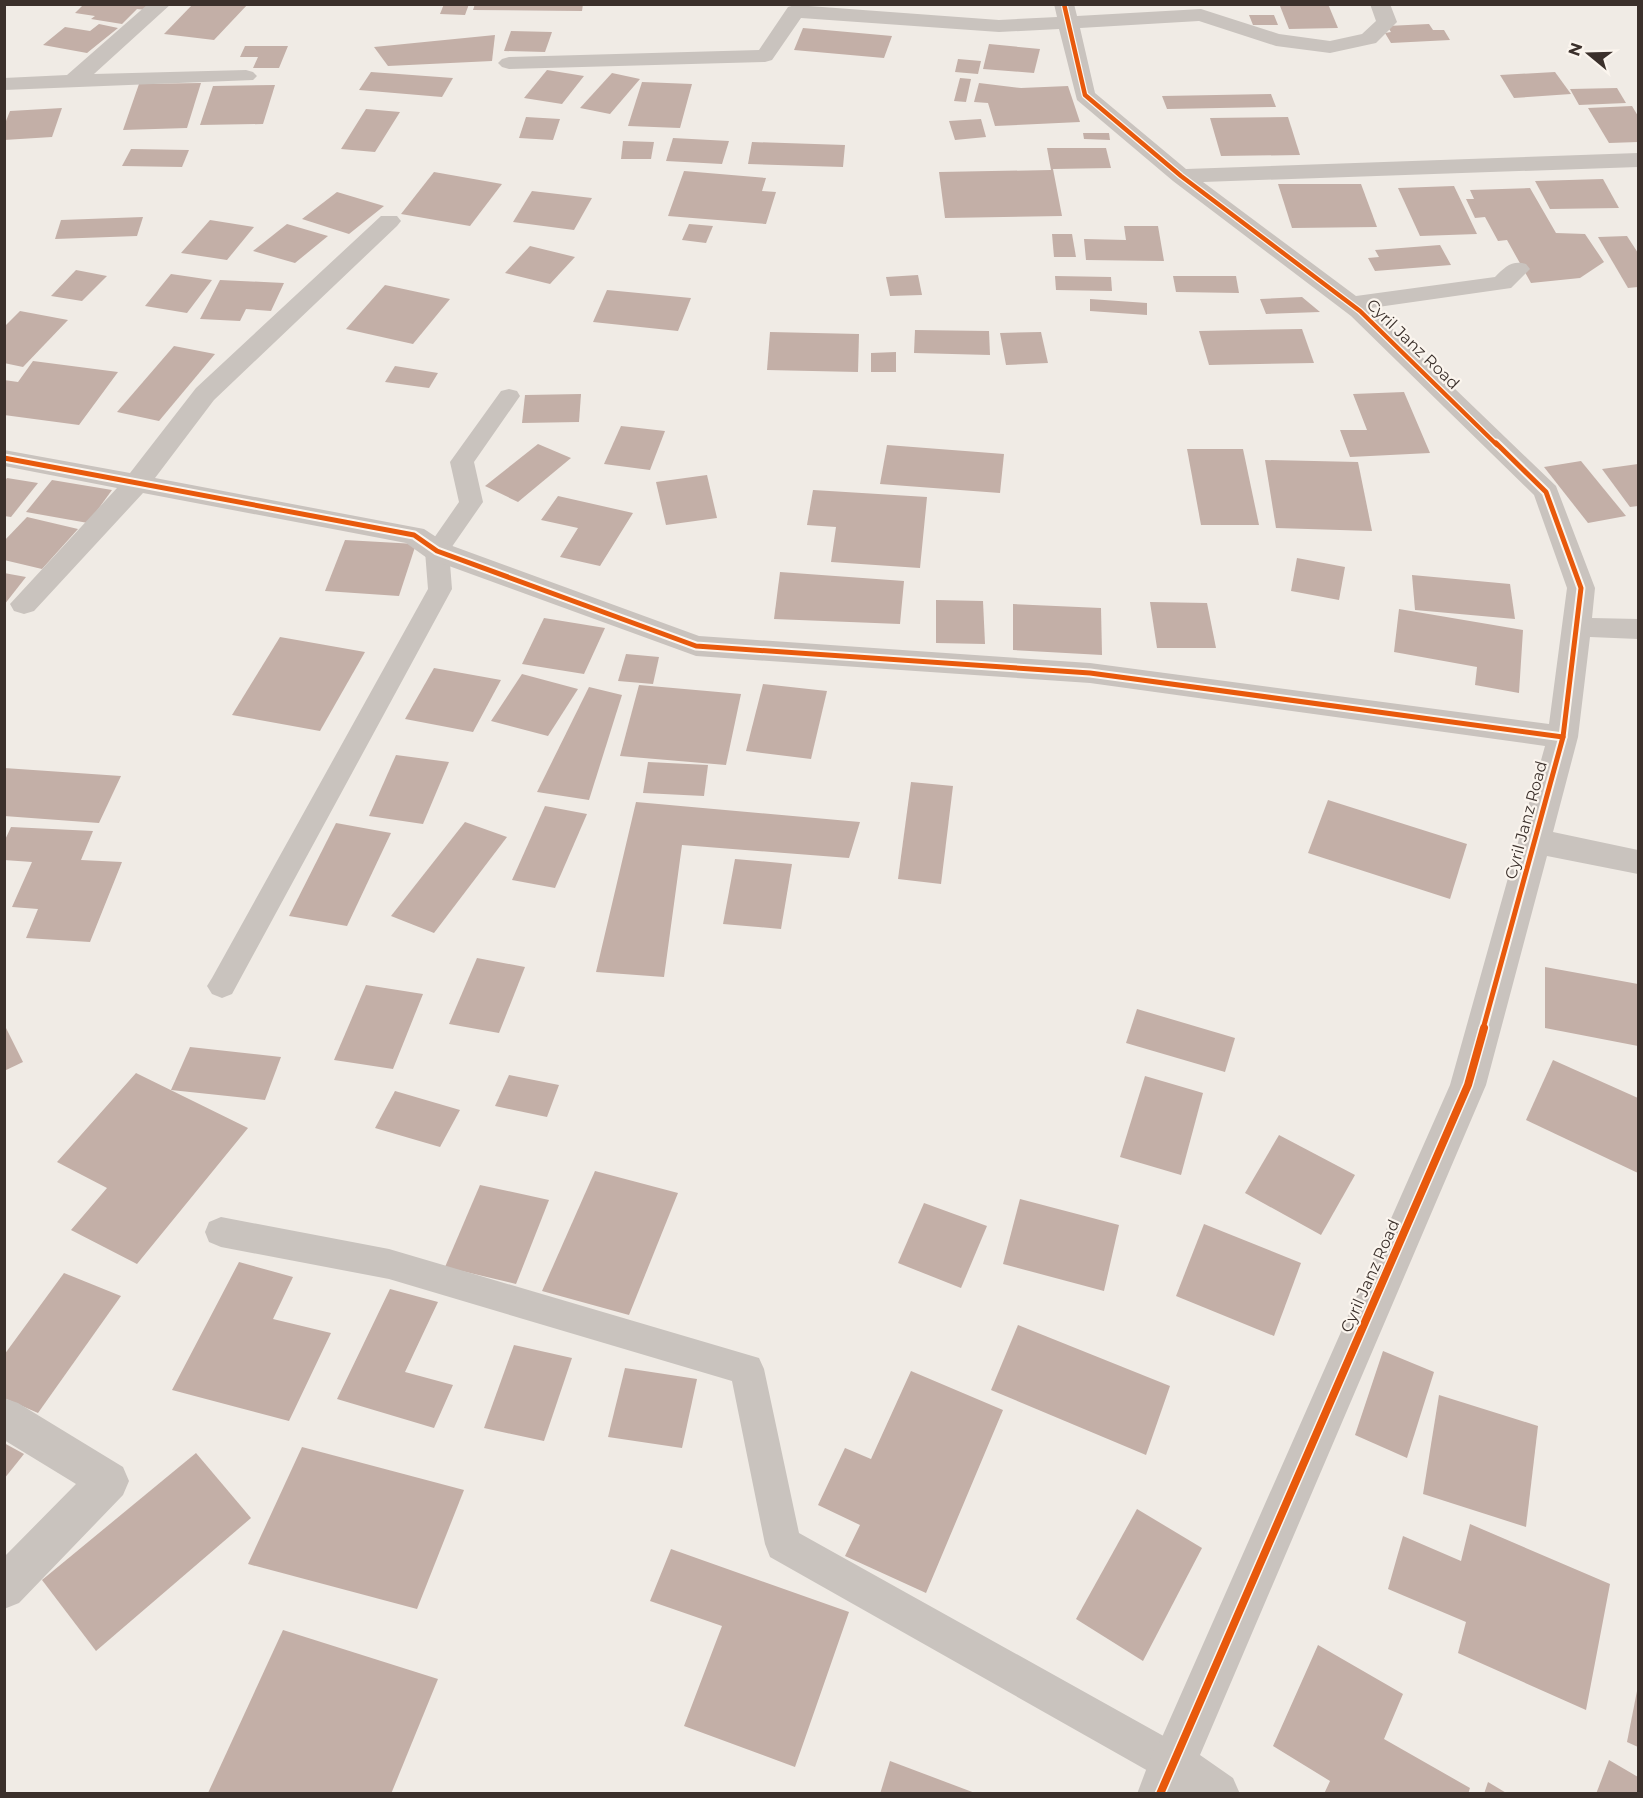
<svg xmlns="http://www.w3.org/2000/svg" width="1643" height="1798" font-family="Montserrat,sans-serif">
<rect width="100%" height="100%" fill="#f0ebe5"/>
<g fill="#c3afa7">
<path d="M84,4H152L147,10L137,9L122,24L91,19L95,16L75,13Z"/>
<path d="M193,4H248L214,40L164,34Z"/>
<path d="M444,4H469L465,15L440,14Z"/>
<path d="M475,4H583L582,11L473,10Z"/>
<path d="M1291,4H1328L1338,28L1289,29L1280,6Z"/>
<path d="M1249,15H1274L1278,25H1253Z"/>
<path d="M99,24L118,28L87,53L43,45L65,27L90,31Z"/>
<path d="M1429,24L1433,30H1444L1450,40L1391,43L1385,33L1391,32L1387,26Z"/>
<path d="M803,28L892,36L884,58L794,50Z"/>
<path d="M511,31L552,32L545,52L504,51Z"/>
<path d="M495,35L492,61L388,66L374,47Z"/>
<path d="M989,44L1040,49L1034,73L983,69Z"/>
<path d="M245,46H288L279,68H253L258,57H240Z"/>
<path d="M958,59L981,61L978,74L955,72Z"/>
<path d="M547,70L584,76L562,104L524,98Z"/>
<path d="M371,72L453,78L442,97L359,90Z"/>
<path d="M1555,72L1571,94L1514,98L1500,75Z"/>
<path d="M612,73L640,79L610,114L580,108Z"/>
<path d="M960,78L971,79L966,102L954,101Z"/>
<path d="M642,82L692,84L680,128L628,126Z"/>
<path d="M201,83L187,128L123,130L139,84Z"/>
<path d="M979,83L1021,88L1068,86L1080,122L995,126L988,103L974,102Z"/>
<path d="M275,85L263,124L200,125L213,86Z"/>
<path d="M1617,88L1626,103L1579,105L1570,89Z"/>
<path d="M1271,94L1276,107L1167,109L1162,96Z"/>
<path d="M1632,106L1638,116V142L1609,143L1588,108Z"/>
<path d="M62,108L52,137L4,140V126L10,111Z"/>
<path d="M366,109L400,112L375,152L341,149Z"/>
<path d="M526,117L560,119L553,140L519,138Z"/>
<path d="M1288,117L1300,155L1221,156L1210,118Z"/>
<path d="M981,119L986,137L955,140L949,121Z"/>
<path d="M1083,133H1109L1110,140L1084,139Z"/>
<path d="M673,138L729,141L722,164L666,161Z"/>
<path d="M623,141L654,142L651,159H621Z"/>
<path d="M752,142L845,145L843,167L748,164Z"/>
<path d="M1047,148H1106L1111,168L1053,169L1062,216L945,218L939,172L1051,170Z"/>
<path d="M131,149L189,150L182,167L122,166Z"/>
<path d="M684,171L766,178L762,191L776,192L766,224L668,216Z"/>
<path d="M434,172L502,184L470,226L401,214Z"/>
<path d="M1603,179L1619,208L1550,209L1535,181Z"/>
<path d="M1278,184H1361L1377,227L1292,228Z"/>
<path d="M1454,186L1477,234L1420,236L1398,188Z"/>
<path d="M1530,188L1556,233L1585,234L1604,262L1580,278L1531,283L1507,240L1498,241L1485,217L1475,218L1466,199H1474L1470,190Z"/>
<path d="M532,191L592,198L574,230L513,222Z"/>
<path d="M337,192L384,206L349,234L302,219Z"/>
<path d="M143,217L137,236L55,239L61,220Z"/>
<path d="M210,220L254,227L227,260L181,253Z"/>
<path d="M287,224L328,236L295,263L253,251Z"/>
<path d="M689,224L713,226L706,243L682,240Z"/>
<path d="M1124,226H1158L1164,261L1086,260L1084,239L1126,240Z"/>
<path d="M1052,234H1072L1076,257H1054Z"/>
<path d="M1627,236L1638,253V287L1628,288L1598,237Z"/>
<path d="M1440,245L1451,265L1375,271L1368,258L1379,257L1375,250Z"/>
<path d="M530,246L575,257L550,284L505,273Z"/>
<path d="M76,270L107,276L82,301L51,296Z"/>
<path d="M171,274L212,280L187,313L145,306Z"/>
<path d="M918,275L922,295L890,296L886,277Z"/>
<path d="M1055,276L1111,277L1112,291L1056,290Z"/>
<path d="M1173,276H1236L1239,293L1176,292Z"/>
<path d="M220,280L284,283L271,311L246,309L240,321L200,319Z"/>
<path d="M385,285L450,299L413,344L346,329Z"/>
<path d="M607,290L691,298L678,331L593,322Z"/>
<path d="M1302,297L1320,312L1266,314L1260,299Z"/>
<path d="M1090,299L1147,303V315L1090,311Z"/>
<path d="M20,311L68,320L23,367L4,363V327Z"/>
<path d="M1302,329L1314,363L1209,365L1199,331Z"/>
<path d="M915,330L989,331L990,355L914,353Z"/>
<path d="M770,332L859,334L858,372L767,370Z"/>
<path d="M1041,332L1048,363L1006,365L1000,333Z"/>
<path d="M174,346L215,354L159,421L117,412Z"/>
<path d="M896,352V372H871V353Z"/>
<path d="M33,361L118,372L79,425L4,415V380L18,382Z"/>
<path d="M395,366L438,373L429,388L385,382Z"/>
<path d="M1404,392L1430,453L1350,457L1340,430H1367L1353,394Z"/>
<path d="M581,394L579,422L522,423L525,395Z"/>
<path d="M621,426L665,431L650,470L604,464Z"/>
<path d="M538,444L571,458L518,502L485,486Z"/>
<path d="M887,445L1004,454L1000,493L880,484Z"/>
<path d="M1187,449H1243L1259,525H1201Z"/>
<path d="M1265,460L1358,462L1372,531L1276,528Z"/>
<path d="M1581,461L1626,516L1588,523L1544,467Z"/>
<path d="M1638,464V506L1630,507L1602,469Z"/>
<path d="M707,475L717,518L666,525L656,482Z"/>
<path d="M7,478L38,483L11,517L4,516V482Z"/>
<path d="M52,480L112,490L88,523L26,512Z"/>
<path d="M813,490L927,497L920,568L831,562L836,527L807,525Z"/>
<path d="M558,496L633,513L600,566L560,557L578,528L541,520Z"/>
<path d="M27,517L78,529L42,569L4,560V541Z"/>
<path d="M345,540L416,544L399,596L325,591Z"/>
<path d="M1297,558L1345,567L1339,600L1291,591Z"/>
<path d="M780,572L904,581L900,624L774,619Z"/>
<path d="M4,573L26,577L4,605Z"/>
<path d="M1412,575L1510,584L1515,619L1415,610Z"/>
<path d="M936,600L983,601L985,644L936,643Z"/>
<path d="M1150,602L1207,603L1216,648H1157Z"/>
<path d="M1013,604L1101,608L1102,655L1013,650Z"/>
<path d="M1399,609L1523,630L1519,693L1475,685L1477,667L1394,652Z"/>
<path d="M544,618L605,628L584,674L522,664Z"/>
<path d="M280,637L365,652L320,731L232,715Z"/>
<path d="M626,654L659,657L653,684L618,681Z"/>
<path d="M434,668L501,680L473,732L405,719Z"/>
<path d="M522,674L578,689L548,736L491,721Z"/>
<path d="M763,684L827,691L811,759L746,751Z"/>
<path d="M639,685L741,694L726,765L620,756Z"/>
<path d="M589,687L622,695L589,800L537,792Z"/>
<path d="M396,755L449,762L423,824L369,816Z"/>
<path d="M648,762L708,765L704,796L643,793Z"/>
<path d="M4,768L121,776L99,823L4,816Z"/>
<path d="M911,782L953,786L941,884L898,879Z"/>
<path d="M1328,800L1467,844L1450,899L1308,853Z"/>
<path d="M636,802L860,822L849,858L682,845L664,977L596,972Z"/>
<path d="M545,806L587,814L555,888L512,880Z"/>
<path d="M465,822L507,837L434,933L391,916Z"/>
<path d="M336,823L391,833L347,926L289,916Z"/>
<path d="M11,827L93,831L81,860L122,862L90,942L26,938L38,909L12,907L32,862L4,860V842Z"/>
<path d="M735,859L792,864L781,929L723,924Z"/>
<path d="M477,958L525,967L499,1033L449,1024Z"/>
<path d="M1545,967L1638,984V1046L1545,1028Z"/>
<path d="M366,985L423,994L393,1069L334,1060Z"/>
<path d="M1137,1009L1235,1038L1225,1072L1126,1043Z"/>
<path d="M4,1024L23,1062L4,1071Z"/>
<path d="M190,1047L281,1057L265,1100L171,1090Z"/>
<path d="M1553,1060L1638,1098V1173L1526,1120Z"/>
<path d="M136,1073L248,1128L137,1264L71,1230L107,1188L57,1162Z"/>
<path d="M509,1075L559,1085L547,1117L495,1106Z"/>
<path d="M1145,1076L1203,1093L1181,1175L1120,1157Z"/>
<path d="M395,1091L460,1110L440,1147L375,1128Z"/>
<path d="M1279,1135L1355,1175L1321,1235L1245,1193Z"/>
<path d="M595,1171L678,1193L629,1315L542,1291Z"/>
<path d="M480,1185L549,1200L516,1284L445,1267Z"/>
<path d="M1020,1199L1119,1225L1104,1291L1003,1264Z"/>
<path d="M924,1203L987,1226L961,1288L898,1263Z"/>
<path d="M1204,1224L1301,1263L1274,1336L1176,1296Z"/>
<path d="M239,1262L293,1277L273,1319L331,1333L289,1421L172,1390Z"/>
<path d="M64,1273L121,1296L38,1413L4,1398V1355Z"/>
<path d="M390,1289L438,1302L405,1372L453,1385L434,1428L337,1399Z"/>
<path d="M1018,1325L1170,1386L1146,1455L991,1390Z"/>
<path d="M514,1345L572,1358L544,1441L484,1428Z"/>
<path d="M1383,1351L1434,1372L1407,1458L1355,1435Z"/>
<path d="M625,1368L697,1379L682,1448L608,1437Z"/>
<path d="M911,1371L1003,1410L926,1593L845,1556L860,1525L818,1505L845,1448L871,1459Z"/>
<path d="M1439,1395L1538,1426L1526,1527L1423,1494Z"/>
<path d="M4,1443L24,1454L4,1479Z"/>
<path d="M302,1447L464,1490L417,1609L248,1564Z"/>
<path d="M196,1453L251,1518L96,1651L42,1580Z"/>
<path d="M1137,1509L1202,1548L1143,1661L1076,1619Z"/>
<path d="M1470,1524L1610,1584L1586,1710L1458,1653L1466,1622L1388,1589L1403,1536L1461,1561Z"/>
<path d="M671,1549L849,1612L795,1767L684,1726L722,1626L650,1601Z"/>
<path d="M283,1630L438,1679L391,1794L208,1793Z"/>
<path d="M1318,1645L1403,1694L1384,1739L1470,1788L1468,1794H1324L1330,1781L1273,1746Z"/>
<path d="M1637,1691H1638V1747L1627,1742Z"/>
<path d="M1609,1760L1638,1777V1794H1596Z"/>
<path d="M890,1761L975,1793V1794H880Z"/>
<path d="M1488,1782L1508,1794H1484Z"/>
</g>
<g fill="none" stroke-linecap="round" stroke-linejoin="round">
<g fill="#c9c3be" fill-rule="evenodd">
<path d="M509,389L517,391L520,396L474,462L483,502L449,551L452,589L232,994L222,998L212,994L207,986L212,978L428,589L425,551L459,502L450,462L501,391Z"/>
<path d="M221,1217L389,1249L759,1358L764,1369L799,1533L1185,1748L1191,1762L1185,1776L1171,1782L1157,1776L770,1557L765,1544L732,1381L389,1279L221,1247L209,1242L205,1232L209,1222Z"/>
</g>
<g fill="#c9c3be" fill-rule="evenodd">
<path d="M148,4H171L94,74L246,70L253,72L257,76L253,80L4,90V78L67,75Z"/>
<path d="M1054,4H1074L1077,16L1201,9L1279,34L1330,41L1362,34L1376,21L1370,4H1390L1397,22L1376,43L1330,53L1276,46L1199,21L1080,28L1095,93L1186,169L1638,153V167L1203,182L1356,296L1495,277C1505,267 1512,260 1526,264L1530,269L1511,288L1371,308L1556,486L1595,588L1592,618L1638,619V639L1590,637L1578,737L1553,832L1638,850V874L1547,856L1486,1085L1200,1755L1233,1778L1240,1794H1137L1155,1746L1159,1744L1450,1085L1545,746L1090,683L696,656L427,558L406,543L143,493L34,611L24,614L14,611L10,604L117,488L4,466V450L130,473L196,388L381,216H397L401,221L397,226L214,400L155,478L424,529L447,544L699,636L1090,663L1549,724L1567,588L1534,495L1351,316L1173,181L1077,100L1059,29L999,32L801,18L772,60L765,62L509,69L502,67L498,63L502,59L509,57L759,50L788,7L795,5L999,20L1057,17Z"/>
<path d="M4,1398L18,1403L123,1467L129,1481L123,1495L19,1603L4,1609V1557L76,1484L4,1440Z"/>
</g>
<defs>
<path id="cycleway-far2" d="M1064,4L1085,95L1181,176L1360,311L1497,445"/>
<g id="cycleway-far1">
<path d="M4,458L414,535L437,551L696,646L1090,673L1563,737"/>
<path d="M1483,1029L1563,737L1581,588L1546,492L1496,443"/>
</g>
<path id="cycleway" d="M1160,1794L1468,1085L1484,1028"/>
</defs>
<use href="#cycleway-far2" stroke="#fbf5ee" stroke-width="7"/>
<use href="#cycleway-far1" stroke="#fbf5ee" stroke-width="9"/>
<use href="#cycleway" stroke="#fbf5ee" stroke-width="11"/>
<use href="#cycleway-far2" stroke="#e8590c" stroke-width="4.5"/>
<use href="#cycleway-far1" stroke="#e8590c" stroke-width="5"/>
<use href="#cycleway" stroke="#e8590c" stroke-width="8"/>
</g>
<g text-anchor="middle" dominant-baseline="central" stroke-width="4.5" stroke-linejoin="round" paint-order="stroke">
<g font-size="16" fill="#3b302b" stroke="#fbf5ee">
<text transform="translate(1413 344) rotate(44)">Cyril Janz Road</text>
<text transform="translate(1526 820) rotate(-75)">Cyril Janz Road</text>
<text transform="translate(1370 1276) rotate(-66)">Cyril Janz Road</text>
</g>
</g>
<rect width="1643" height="1798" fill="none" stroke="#3b302b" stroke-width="12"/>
<g transform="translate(1589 54) rotate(289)" stroke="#fbf5ee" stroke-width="4.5" paint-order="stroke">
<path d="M0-4.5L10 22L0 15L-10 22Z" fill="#3b302b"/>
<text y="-9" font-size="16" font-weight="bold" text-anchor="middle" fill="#3b302b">N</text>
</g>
</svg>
